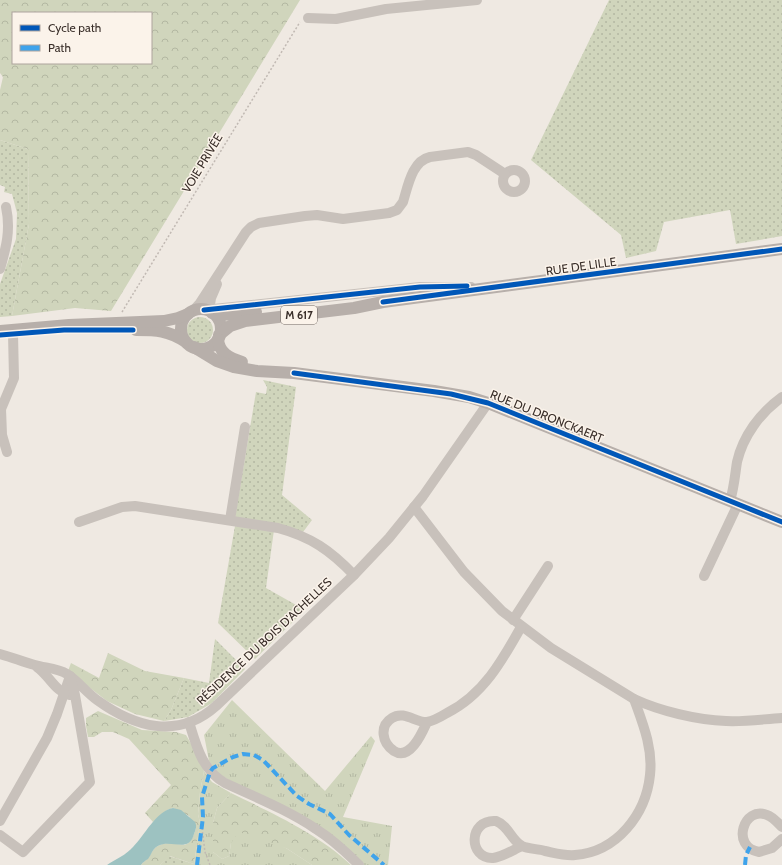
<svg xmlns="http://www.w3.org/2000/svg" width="782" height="865" font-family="Cabin,sans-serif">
<defs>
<pattern id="grass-dots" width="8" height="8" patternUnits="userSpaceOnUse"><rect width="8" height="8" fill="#d0d5bc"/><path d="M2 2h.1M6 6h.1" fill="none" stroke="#b3b7a2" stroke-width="1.8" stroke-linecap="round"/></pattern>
<pattern id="forest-crowns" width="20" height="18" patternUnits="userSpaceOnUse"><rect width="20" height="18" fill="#d0d5bc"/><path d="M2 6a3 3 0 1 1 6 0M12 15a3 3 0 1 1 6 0" fill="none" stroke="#b3b7a2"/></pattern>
<pattern id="park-tufts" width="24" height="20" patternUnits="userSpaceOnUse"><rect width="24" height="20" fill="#d0d5bc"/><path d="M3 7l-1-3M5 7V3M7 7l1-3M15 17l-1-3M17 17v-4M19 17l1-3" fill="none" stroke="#b3b7a2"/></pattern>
</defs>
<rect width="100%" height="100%" fill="#efe9e2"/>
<g fill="url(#grass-dots)">
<path d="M609,0H782V236L736,244L730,210L664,222L656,251L626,258L621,235L531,160Z"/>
<path d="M0,140L28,149L29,224L12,316L0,317V284L16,239L17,213L12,194L4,192L5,187L0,185Z"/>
<circle cx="200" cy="330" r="13"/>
<path d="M263,380L296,387L282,495L312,520L303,532L235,517L256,392L266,394L267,387Z"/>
<path d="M235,526L274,530L266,588L305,610L255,659L218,623Z"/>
<path d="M215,639L245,669L212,703L188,717L164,721L171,710L184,678L209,683Z"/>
<path d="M169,856L194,864L195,865H160Z"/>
</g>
<g fill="url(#forest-crowns)" fill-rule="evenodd">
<path d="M0,0H300L111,311L75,308L12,316L29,224L28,149L0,140V90L3,77L0,73ZM13,13H151V63H13Z"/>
<path d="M108,653L145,671L184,678L171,710L164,721L135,714L107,701L68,671L71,663L99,678Z"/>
<path d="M98,711L142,730L176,732L186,735L196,752L204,771L200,792L198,814L200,823L194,864L170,856L160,865H141C143,862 145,861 147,859C152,854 152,848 160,845C179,837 187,858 196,828L189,816L173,808L167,810L153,822L145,813L171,785L129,739L113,732H102L94,737H88L86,726V718Z"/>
<path d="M231,793C270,812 319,834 351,865H312L286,848L231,843L229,856L222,859L213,852V823L217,808Z"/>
</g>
<g fill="url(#park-tufts)">
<path d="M232,700L325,791L371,736L375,741L343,817L392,826L388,865H364L346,848L219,774L209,761L204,735Z"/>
<path d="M204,771L212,782L231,793L217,808L213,823V852L222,859L229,856L231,843L239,832L286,848L312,865H195L194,864L200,823L198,814L200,792Z"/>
</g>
<path fill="#9dc2c1" d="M173,808L181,810L195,822C197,826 196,829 194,834C189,853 173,840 160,845C152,848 152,854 148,859C145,861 143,862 141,865H107C116,859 126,855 133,847C145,835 156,811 173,808Z"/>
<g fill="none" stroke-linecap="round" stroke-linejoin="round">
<g stroke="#c1b9b3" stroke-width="1.5" stroke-dasharray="2 2" stroke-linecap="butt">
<path d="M122,312L300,22"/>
<path d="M202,828L205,852L210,865"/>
</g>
<g stroke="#c8c1bb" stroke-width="10">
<path d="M308,18L336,19L386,9L477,0"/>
<circle cx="514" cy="181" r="11"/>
<path d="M0,269C6,248 11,230 6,207"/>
<path d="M204,310L420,287H471"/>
<path d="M209,311L211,298L217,284"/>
<path d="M192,312L200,303L246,232L251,227L259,223L305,216L317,215L343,219L389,213L397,210L403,202C408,186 412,161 430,157L468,152L476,155L505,174"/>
<path d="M7,452L2,435L1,409L14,378L13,334"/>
<path d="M730,501C734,488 735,475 737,462C743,436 760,413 782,397"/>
<path d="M414,507L464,572L502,611L551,648L634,699C660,711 697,720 726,721C745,722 764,719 782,718"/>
<path d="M230,520L245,427"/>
<path d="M79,522L122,507L135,506L278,528C311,537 330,550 354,575"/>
<path d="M704,576L738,504"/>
<path d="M513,620L548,566"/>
<path d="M0,654C12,657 23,662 35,665C45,668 57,668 67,674C78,681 86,692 97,700C134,727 178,740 216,706L354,575L389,538L423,496L488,403"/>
<path d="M37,667C49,675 55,692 70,695"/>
<path d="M189,722C196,745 202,770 225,783C255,797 288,810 316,829C332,839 346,852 359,865"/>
<path d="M427,722C422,733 410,761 394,751C382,743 379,726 392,718C404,710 416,723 427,722C433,721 442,716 447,713C483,695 502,661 521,627"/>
<path d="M0,821L47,738L57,714L70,676"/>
<path d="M782,827C778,823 773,817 767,815C744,805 730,847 759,852L772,848L782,839"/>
<path d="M0,835L23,852L90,782L75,695L70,676"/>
<path d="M522,846C513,850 502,857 493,858C468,859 468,819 496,821C509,826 511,840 522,846C528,849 539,849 545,851C555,853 565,856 575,855C617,852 646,814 650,775C653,748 643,724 634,699"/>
</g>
<g stroke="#b7afaa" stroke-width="12">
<circle cx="201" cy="329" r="20"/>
<path d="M212,313L221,315L256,312"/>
<path d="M136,330C156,330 168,330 186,342"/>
<path d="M0,331L69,325L164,321L178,318L188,314"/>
<path d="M219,335L230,326L245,321L354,308L383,302L782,249"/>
<path d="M218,339C219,353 229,358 242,362"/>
<path d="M194,347L217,361L234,367L257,371L294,373L434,391L469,397L488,403L782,522"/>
</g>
<g stroke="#3fa3eb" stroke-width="4" stroke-dasharray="8 4" stroke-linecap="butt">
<path d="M197,865L203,817L202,797L210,772L213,768L233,757L243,754L254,755L263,760L297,796L309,804L330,814L349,835L384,865"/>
<path d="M745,865L746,855L750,847"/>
</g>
<defs>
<g id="cycleway">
<path d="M383,302L782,249"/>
<path d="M204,310L420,287L467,286"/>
<path d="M0,335L64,330H133"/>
<path d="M294,373L451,394L488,403L782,522"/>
</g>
</defs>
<use href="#cycleway" stroke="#fbf3ea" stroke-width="8"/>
<use href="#cycleway" stroke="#0057b8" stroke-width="5"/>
</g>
<g text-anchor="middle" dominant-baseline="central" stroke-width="3" stroke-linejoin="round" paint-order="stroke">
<rect fill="#fbf3ea" stroke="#736963" stroke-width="1" x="281" y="306" width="36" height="18" rx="3"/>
<g font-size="11" font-weight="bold" fill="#392e29">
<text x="299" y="315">M 617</text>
</g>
<g font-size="12" fill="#392e29" stroke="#fbf3ea">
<text transform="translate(202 163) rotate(-59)">VOIE PRIVÉE</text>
<text transform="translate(581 266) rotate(-8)">RUE DE LILLE</text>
<text transform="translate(547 416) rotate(22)">RUE DU DRONCKAERT</text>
<text transform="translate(264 641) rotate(-43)">RÉSIDENCE DU BOIS D'ACHELLES</text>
</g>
</g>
<rect x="12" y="12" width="140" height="52" fill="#fbf3ea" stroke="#ada49d"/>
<rect x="20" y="25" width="20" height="6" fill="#0057b8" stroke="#ada49d"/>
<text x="48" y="32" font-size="12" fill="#392e29">Cycle path</text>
<rect x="20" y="45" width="20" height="6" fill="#3fa3eb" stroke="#ada49d"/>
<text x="48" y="52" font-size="12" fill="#392e29">Path</text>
</svg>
